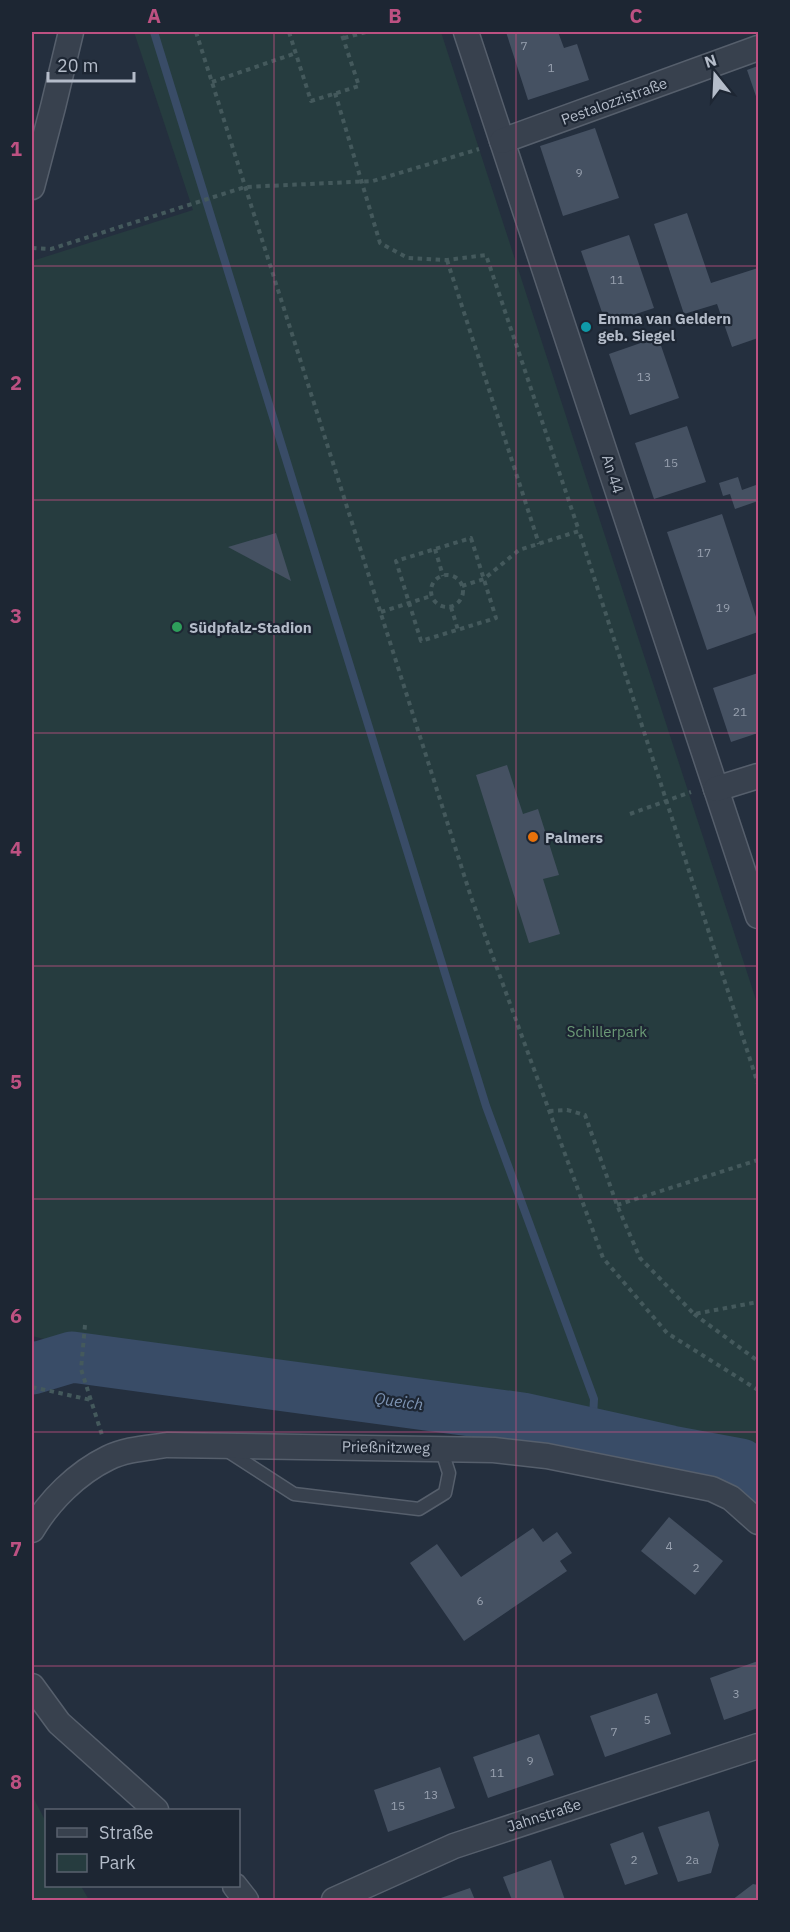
<svg xmlns="http://www.w3.org/2000/svg" width="790" height="1932" font-family="'IBM Plex Sans',sans-serif">
<rect width="100%" height="100%" fill="#242f3e"/>
<g fill="#263c3f">
<path d="M134,32H441L758,1006V1461L743,1447L570,1416L83,1349L32,1336V261L193,210Z"/>
<path d="M32,1795L46,1822V1886H81L89,1900H32Z"/>
</g>
<g fill="none" stroke-linecap="round" stroke-linejoin="round">
<g stroke="#394c67" stroke-width="8">
<path d="M154,32L486,1106L594,1399L592,1434"/>
<path d="M32,1345L72,1357"/>
</g>
<path stroke="#394c67" stroke-width="51" d="M32,1369L72,1357L522,1418L671,1451L741,1464L758,1480"/>
</g>
<g fill="#455162">
<path d="M506,32H558L564,48L577,44L589,80L528,100Z"/>
<path d="M758,66V102L747,70Z"/>
<path d="M595,128L619,198L563,216L540,146Z"/>
<path d="M687,213L711,283L758,268V338L732,347L717,304L684,314L654,224Z"/>
<path d="M629,235L654,308L606,324L581,251Z"/>
<path d="M658,337L679,398L630,415L609,354Z"/>
<path d="M687,426L706,482L654,499L635,443Z"/>
<path d="M738,477L742,490L756,485L758,501L735,509L730,494L723,496L719,483Z"/>
<path d="M722,514L758,623V632L707,650L667,532Z"/>
<path d="M276,533L291,581L228,547Z"/>
<path d="M758,673V733L731,742L713,688Z"/>
<path d="M507,765L523,814L538,809L559,875L543,879L560,934L529,943L476,775Z"/>
<path d="M669,1517L723,1561L695,1595L641,1551Z"/>
<path d="M533,1528L543,1542L557,1532L572,1553L560,1561L567,1571L464,1641L410,1563L437,1544L461,1577Z"/>
<path d="M758,1661V1708L724,1720L710,1678Z"/>
<path d="M657,1693L671,1734L605,1757L590,1716Z"/>
<path d="M539,1734L554,1775L488,1798L473,1757Z"/>
<path d="M440,1767L455,1808L388,1832L374,1790Z"/>
<path d="M709,1811L719,1845L711,1873L678,1882L658,1827Z"/>
<path d="M643,1832L658,1874L625,1885L610,1844Z"/>
<path d="M551,1860L565,1900H512L503,1877Z"/>
<path d="M753,1884L758,1885V1900H732Z"/>
<path d="M470,1888L475,1900H435Z"/>
</g>
<g fill="none" stroke-linecap="round" stroke-linejoin="round">
<defs>
<path id="lane" d="M226,1450L294,1494L419,1509L445,1493L449,1473L441,1448"/>
<g id="street">
<path d="M466,32L758,916"/>
<path d="M502,141L758,48"/>
<path d="M32,187L53,107L71,32"/>
<path d="M716,789L758,776"/>
<path d="M32,1530C49,1501 77,1473 108,1458C126,1449 148,1448 167,1445L494,1450L547,1456L712,1489L731,1498L758,1522"/>
<path d="M32,1686L59,1723L156,1810"/>
<path d="M235,1886L246,1900"/>
<path d="M334,1900L454,1846L758,1746"/>
</g>
</defs>
<use href="#lane" stroke="#565f6c" stroke-width="15"/>
<use href="#street" stroke="#565f6c" stroke-width="27"/>
<g stroke="#44595c" stroke-width="4" stroke-dasharray="4.5 4.5" stroke-linecap="butt">
<path d="M196,32L471,897L603,1258L667,1333L758,1390"/>
<path d="M289,32L311,101L359,86L341,32"/>
<path d="M344,38L366,32"/>
<path d="M212,82L296,53"/>
<path d="M335,93L380,243L408,258L447,260L486,255L579,531"/>
<path d="M32,248L51,249L245,187L373,181L479,149"/>
<path d="M447,260L539,544"/>
<path d="M471,538L496,618L421,641L396,561Z"/>
<path d="M435,549L443,576"/>
<circle cx="447" cy="591" r="16"/>
<path d="M462,586L484,579L519,550L579,531L758,1084"/>
<path d="M451,607L458,630"/>
<path d="M381,612L431,596"/>
<path d="M630,814L691,792"/>
<path d="M549,1111L567,1110L585,1115L617,1205L640,1258L694,1314L758,1302"/>
<path d="M617,1205L758,1160"/>
<path d="M694,1314L758,1361"/>
<path d="M85,1325L81,1369L102,1435"/>
<path d="M32,1387L91,1400"/>
</g>
<use href="#lane" stroke="#38414e" stroke-width="12"/>
<use href="#street" stroke="#38414e" stroke-width="24"/>
</g>
<path fill="none" stroke="#bd5182" stroke-width="1.5" stroke-opacity="0.55" d="M274,32V1900M516,32V1900M32,266H758M32,500H758M32,733H758M32,966H758M32,1199H758M32,1432H758M32,1666H758"/>
<circle fill="#0f9aa8" stroke="#1d2633" stroke-width="2" cx="586" cy="327" r="6"/>
<circle fill="#2e9e5b" stroke="#1d2633" stroke-width="2" cx="177" cy="627" r="6"/>
<circle fill="#e8710a" stroke="#1d2633" stroke-width="2" cx="533" cy="837" r="6"/>
<g text-anchor="middle" dominant-baseline="central" stroke-width="4.5" stroke-linejoin="round" paint-order="stroke">
<g font-size="12" fill="#98a1af">
<text x="524" y="45">7</text>
<text x="551" y="67">1</text>
<text x="579" y="172">9</text>
<text x="617" y="279">11</text>
<text x="644" y="376">13</text>
<text x="671" y="462">15</text>
<text x="704" y="552">17</text>
<text x="723" y="607">19</text>
<text x="740" y="711">21</text>
<text x="669" y="1545">4</text>
<text x="696" y="1567">2</text>
<text x="480" y="1600">6</text>
<text x="736" y="1693">3</text>
<text x="647" y="1719">5</text>
<text x="614" y="1731">7</text>
<text x="530" y="1760">9</text>
<text x="497" y="1772">11</text>
<text x="431" y="1794">13</text>
<text x="398" y="1805">15</text>
<text x="634" y="1859">2</text>
<text x="692" y="1859">2a</text>
</g>
<g font-size="15" fill="#b4bcc9" stroke="#1d2633">
<text transform="translate(614 101) rotate(-20)">Pestalozzistraße</text>
<text transform="translate(613 474) rotate(72)">An 44</text>
<text transform="translate(386 1447) rotate(1)">Prießnitzweg</text>
<text transform="translate(544 1815) rotate(-18)">Jahnstraße</text>
</g>
<g font-size="15" font-weight="bold" fill="#b4bcc9" stroke="#1d2633" text-anchor="start">
<text x="598" y="318">Emma van Geldern<tspan x="598" dy="17">geb. Siegel</tspan></text>
<text x="189" y="627">Südpfalz-Stadion</text>
<text x="545" y="837">Palmers</text>
</g>
<g font-size="15" fill="#6b9a76" stroke="#1d2633">
<text x="607" y="1031">Schillerpark</text>
</g>
<g font-size="16" font-style="italic" fill="#7c92b1" stroke="#1d2633">
<text transform="translate(399 1401) rotate(8)">Queich</text>
</g>
</g>
<rect width="790" height="1932" fill="none" stroke="#1d2633" stroke-width="66"/>
<rect x="45" y="1809" width="195" height="78" fill="#1d2633" stroke="#59626f" stroke-width="1.5"/>
<rect x="57" y="1828" width="30" height="9" fill="#38414e" stroke="#59626f" stroke-width="1.5"/>
<text x="99" y="1839" font-size="18" fill="#b4bcc9">Straße</text>
<rect x="57" y="1854" width="30" height="18" fill="#263c3f" stroke="#59626f" stroke-width="1.5"/>
<text x="99" y="1869" font-size="18" fill="#b4bcc9">Park</text>
<g transform="translate(715 75) rotate(342)" stroke="#1d2633" stroke-width="4.5" paint-order="stroke">
<path d="M0-4.5L10 22L0 15L-10 22Z" fill="#b4bcc9"/>
<text y="-9" font-size="16" font-weight="bold" text-anchor="middle" fill="#b4bcc9">N</text>
</g>
<path d="M48 72v9h86v-9" fill="none" stroke="#b4bcc9" stroke-width="3"/>
<text x="57" y="72" font-size="18" fill="#b4bcc9" stroke="#1d2633" stroke-width="4.5" paint-order="stroke">20 m</text>
<rect x="33" y="33" width="724" height="1866" fill="none" stroke="#bd5182" stroke-width="2"/>
<g font-size="20" text-anchor="middle" font-weight="bold" fill="#bd5182">
<text x="154" y="23">A</text>
<text x="395" y="23">B</text>
<text x="636" y="23">C</text>
<text x="16" y="156">1</text>
<text x="16" y="390">2</text>
<text x="16" y="623">3</text>
<text x="16" y="856">4</text>
<text x="16" y="1089">5</text>
<text x="16" y="1323">6</text>
<text x="16" y="1556">7</text>
<text x="16" y="1789">8</text>
</g>
</svg>
